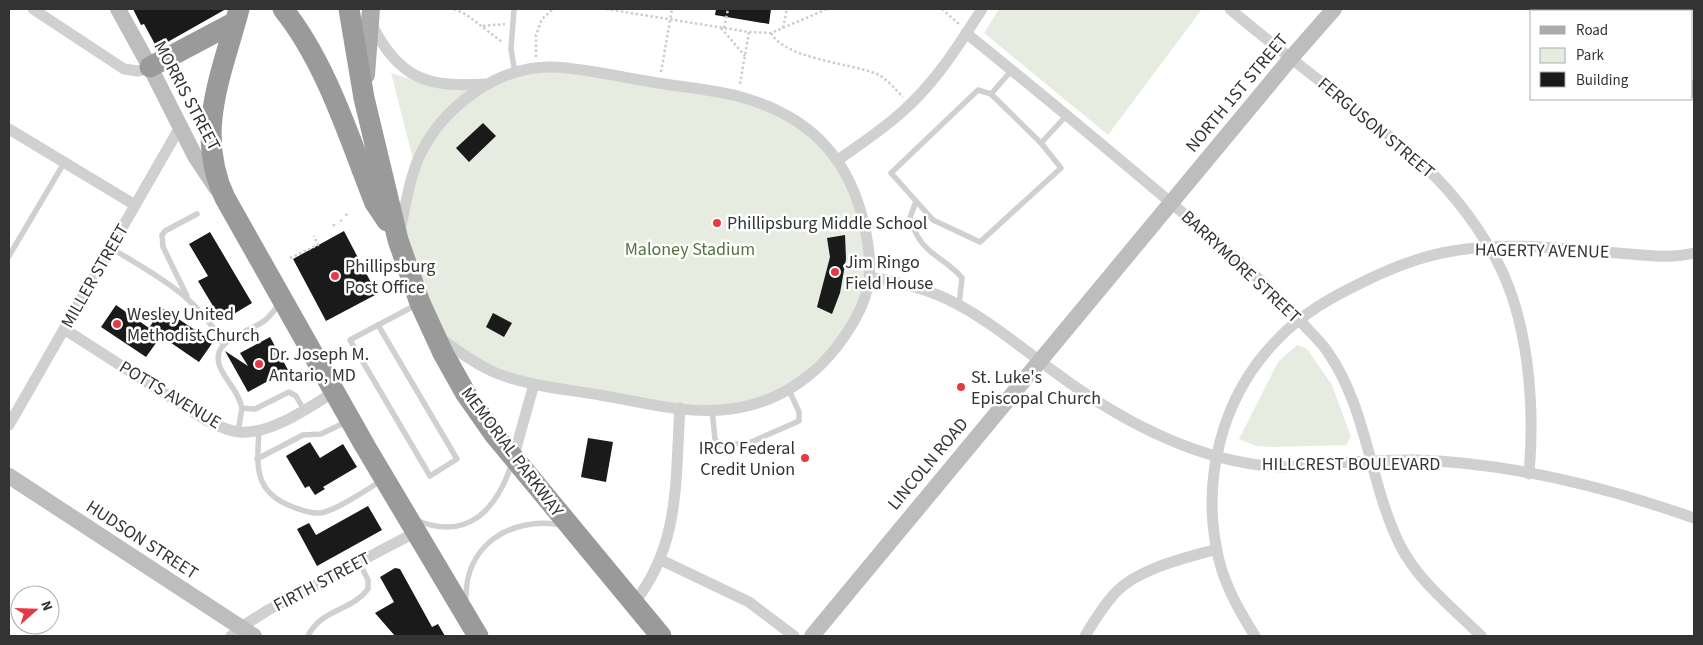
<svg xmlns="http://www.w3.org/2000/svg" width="1703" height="645" font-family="'Source Sans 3',sans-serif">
<rect width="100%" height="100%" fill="#fff"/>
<g fill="#e6ecdf">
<path d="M999,9H1202L1108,135L984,33Z"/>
<path d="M533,68L738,96L807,128L850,182L870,277L852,326L792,388L715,410L508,377L433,332L398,240L415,167L391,73L429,85L478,90Z"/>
<path d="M1297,345L1307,349L1332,385L1351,437L1346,445L1271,447L1256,446L1239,439L1278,362Z"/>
</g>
<g fill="#1a1a1a">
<path d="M133,9H226L157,48L144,24L141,25Z"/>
<path d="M716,9H771L769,24L715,15Z"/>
<path d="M483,123L496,136L469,162L456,148Z"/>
<path d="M344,231L377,294L326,321L293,259Z"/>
<path d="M210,232L252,303L222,321L198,281L208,276L189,244Z"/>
<path d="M845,235L846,259L840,293L832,314L817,307L830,257L827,238Z"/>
<path d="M116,305L149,328L162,308L213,342L199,362L161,336L146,357L101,327Z"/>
<path d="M493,313L512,323L504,337L486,327Z"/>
<path d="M270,337L288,370L248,392L225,351L248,366L240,353Z"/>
<path d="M588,438L613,442L606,482L581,477Z"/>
<path d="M310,442L320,458L343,444L357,467L323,487L325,489L315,495L309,486L305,488L286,456Z"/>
<path d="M368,506L382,530L317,566L297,529L309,523L316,535Z"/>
<path d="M395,568L400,569L432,627L438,624L445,636H395L375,613L394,602L380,577Z"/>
</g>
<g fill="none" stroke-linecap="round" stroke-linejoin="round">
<g stroke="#cdcdcd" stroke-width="2.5" stroke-dasharray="2.5 2.5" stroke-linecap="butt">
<path d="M454,9L467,15L502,42"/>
<path d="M606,9L749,32L740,84"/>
<path d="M942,9L959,24"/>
<path d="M483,26L505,24"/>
<path d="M721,28L745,56"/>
<path d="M724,28L728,9"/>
<path d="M783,28L787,9"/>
<path d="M749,32L771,33L827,9"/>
<path d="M771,33C785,59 850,63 877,74C886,78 896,90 903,97"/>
<path d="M536,57V35L542,19L553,9"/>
<path d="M661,72L672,9"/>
<path d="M346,216L347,213"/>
<path d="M340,221L342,220"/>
<path d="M333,226L335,224"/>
<path d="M290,258L318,245L314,236"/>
</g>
<g stroke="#d0d0d0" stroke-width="5.5">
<path d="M514,9L511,49L515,73"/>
<path d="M1012,70L991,94L1041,143L1067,115"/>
<path d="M991,94L978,90L891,173L933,220L980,242L1061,168L1041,143"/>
<path d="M916,201L910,218C913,224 914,231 918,237C928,255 950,262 962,278L959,305"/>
<path d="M111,248C155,275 198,296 223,344"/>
<path d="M9,256L64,163"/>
<path d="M187,296L163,247L162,235L165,231L197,214"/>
<path d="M280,303C275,309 270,317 264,321C248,333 209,340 220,367C227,383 238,390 242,408L255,409L289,392L296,396L304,410"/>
<path d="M378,325L457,459L430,476L350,340Z"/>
<path d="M378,325L416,305"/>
<path d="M712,410L715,439L720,445L749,443L799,421V412L789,390"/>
<path d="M259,431C257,466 253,492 293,507C302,510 311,514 320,513C336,511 366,490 381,481"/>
<path d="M238,432L242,408"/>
<path d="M257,459L303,435L321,434L346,422"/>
<path d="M418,521C470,541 497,508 512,463"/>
<path d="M466,601C464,545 510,516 562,525"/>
<path d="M308,636C321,609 352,611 368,589V580L359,562"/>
</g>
<g stroke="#d0d0d0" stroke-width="11">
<path d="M33,9L124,69L138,71L150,67"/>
<path d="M1230,9C1270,43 1313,75 1354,108C1374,124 1394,139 1413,156C1446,184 1475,221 1496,259C1529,320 1535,406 1529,474"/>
<path d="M372,25C399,79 428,88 486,84"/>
<path d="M966,33C1039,92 1111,152 1183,213C1224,248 1267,283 1303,324C1311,333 1320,341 1327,351C1368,409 1369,483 1400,545C1417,580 1454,609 1481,636"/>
<path d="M9,129L135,205"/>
<path d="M838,160C859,145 882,130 902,112C935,83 959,45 982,9"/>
<path d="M400,230C406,205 409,179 420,155C443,107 497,66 552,67C585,68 619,77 652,82C681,87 712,89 741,97C812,117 852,160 866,233C874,274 870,299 846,334C819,375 779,403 730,409C687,415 642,402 600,395C565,389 528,386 496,373C475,364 458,351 440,338"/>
<path d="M870,277C896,282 922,287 947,299C987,318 1020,347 1056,373C1121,421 1200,463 1281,467C1326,464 1372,459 1417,460C1511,463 1606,487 1694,518"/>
<path d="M64,329L206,420C216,425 227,431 239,432C270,435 308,408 334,392"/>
<path d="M9,425L180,127"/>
<path d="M513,459L534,384"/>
<path d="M661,560L749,602L794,636"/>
<path d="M634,603C681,544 675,479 680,408"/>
<path d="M231,636L246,624L268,610L416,532"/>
<path d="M1085,636C1094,621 1104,605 1116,592C1139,568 1186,558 1217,549"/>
<path d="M1255,636C1240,612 1226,588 1219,560C1200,482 1221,397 1277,340C1301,314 1332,297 1363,282C1391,268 1421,256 1453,251C1507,241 1564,249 1618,253C1643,255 1670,259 1694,253"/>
</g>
<g stroke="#bdbdbd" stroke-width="16">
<path d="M118,9L150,67L195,156L217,189"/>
<path d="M1570,9L1574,11"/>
<path d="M1692,88L1694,90"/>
<path d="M9,476L254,636"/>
<path d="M812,636L1291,58L1334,9"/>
</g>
<path stroke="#ababab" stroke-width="18" d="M366,75L371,9"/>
<g stroke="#9a9a9a" stroke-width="21">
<path d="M239,9C222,74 194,132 225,198L365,446L478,636"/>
<path d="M283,9C327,64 349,138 375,203L387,221"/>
<path d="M349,9L364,98L398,240L420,303L443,353L466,394L494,434L661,636"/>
<path d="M150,67L235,22"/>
</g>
</g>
<g fill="#e63946" stroke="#fff" stroke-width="2">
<circle cx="717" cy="223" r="5"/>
<circle cx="835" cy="272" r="5"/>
<circle cx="335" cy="276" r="5"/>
<circle cx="117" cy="324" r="5"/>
<circle cx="259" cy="364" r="5"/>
<circle cx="961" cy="387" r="5"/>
<circle cx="805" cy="458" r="5"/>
</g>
<g text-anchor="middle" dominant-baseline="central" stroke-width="5" stroke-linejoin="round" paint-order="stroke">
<g font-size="18" fill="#333" stroke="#fff">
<text transform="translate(1237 93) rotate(-50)">NORTH 1ST STREET</text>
<text transform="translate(187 96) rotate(62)">MORRIS STREET</text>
<text transform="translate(1376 128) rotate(40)">FERGUSON STREET</text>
<text transform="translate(1542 251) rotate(1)">HAGERTY AVENUE</text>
<text transform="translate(1241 267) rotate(43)">BARRYMORE STREET</text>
<text transform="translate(95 276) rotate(-60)">MILLER STREET</text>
<text transform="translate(170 395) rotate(31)">POTTS AVENUE</text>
<text transform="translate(512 452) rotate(53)">MEMORIAL PARKWAY</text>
<text transform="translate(928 464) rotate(-50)">LINCOLN ROAD</text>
<text x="1351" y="464">HILLCREST BOULEVARD</text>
<text transform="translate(142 540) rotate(33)">HUDSON STREET</text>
<text transform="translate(322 582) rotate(-28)">FIRTH STREET</text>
</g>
<g font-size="18" fill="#333" stroke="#fff" text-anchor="start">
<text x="727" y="223">Phillipsburg Middle School</text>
<text x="845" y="262">Jim Ringo<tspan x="845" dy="21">Field House</tspan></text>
<text x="345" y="266">Phillipsburg<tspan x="345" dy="21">Post Office</tspan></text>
<text x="127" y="314">Wesley United<tspan x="127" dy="21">Methodist Church</tspan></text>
<text x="269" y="354">Dr. Joseph M.<tspan x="269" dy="21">Antario, MD</tspan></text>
<text x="971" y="377">St. Luke's<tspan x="971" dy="21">Episcopal Church</tspan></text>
<text x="795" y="448" text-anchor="end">IRCO Federal<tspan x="795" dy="21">Credit Union</tspan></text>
</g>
<g font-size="18" fill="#56703f" stroke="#fff">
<text x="690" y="249">Maloney Stadium</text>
</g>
</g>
<rect width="1703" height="645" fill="none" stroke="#333333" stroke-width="20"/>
<rect x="1530" y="10" width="162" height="90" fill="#ffffff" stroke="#adadad"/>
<rect x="1540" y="26" width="25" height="8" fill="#ababab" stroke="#adadad"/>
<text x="1576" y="35" font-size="15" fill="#333333">Road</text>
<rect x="1540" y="48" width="25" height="15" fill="#e6ecdf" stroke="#adadad"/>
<text x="1576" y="60" font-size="15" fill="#333333">Park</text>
<rect x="1540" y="72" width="25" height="15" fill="#1a1a1a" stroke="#adadad"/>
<text x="1576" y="85" font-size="15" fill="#333333">Building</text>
<g transform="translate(35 610) rotate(70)"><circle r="24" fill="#ffffff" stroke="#adadad"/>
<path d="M0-4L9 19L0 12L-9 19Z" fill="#e63946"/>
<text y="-8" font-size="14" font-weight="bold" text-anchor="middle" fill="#333333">N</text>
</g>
</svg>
